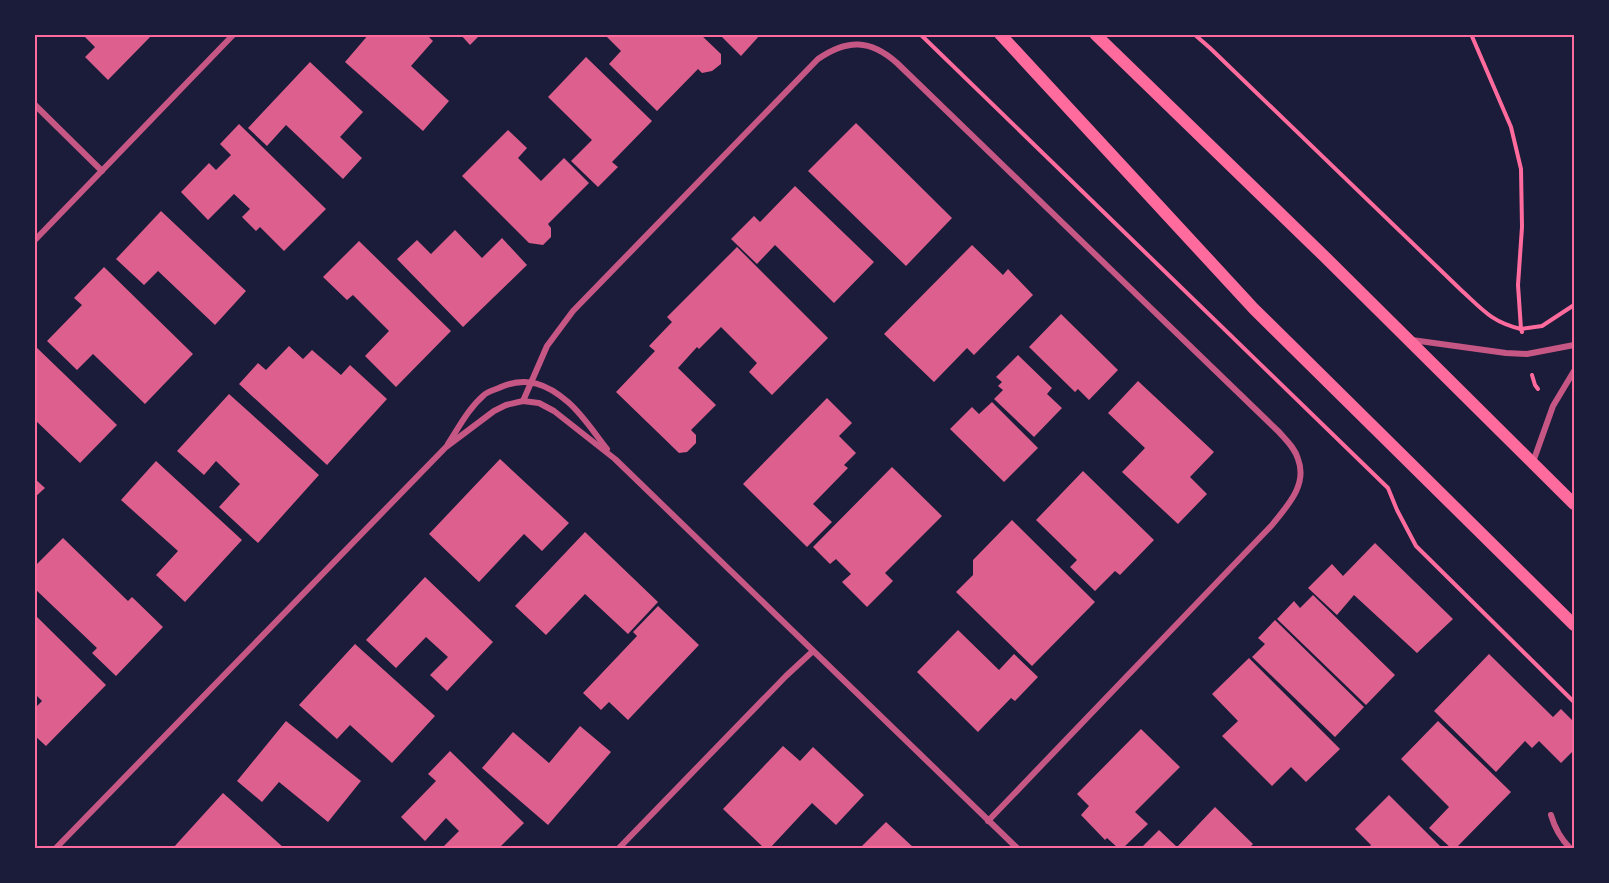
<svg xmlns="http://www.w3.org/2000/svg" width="1609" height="883" font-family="Overpass,sans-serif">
<rect width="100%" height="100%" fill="#1b1b3a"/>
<g fill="#dd5f8e">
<path d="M82,34H153L108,80L85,57L95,47Z"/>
<path d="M369,34H426L433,41L411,66L449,101L423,131L345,62Z"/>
<path d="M460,34H481L470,45Z"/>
<path d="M604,34H700L721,54V64L712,71L702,73L698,69L657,111L609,64L621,51Z"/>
<path d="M719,34H761L741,56Z"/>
<path d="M586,57L652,121L612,162L618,167L598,187L571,161L592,140L548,97Z"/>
<path d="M310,62L363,112L340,137L362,158L343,179L286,125L267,146L248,128Z"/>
<path d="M856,123L952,218L906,266L808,171Z"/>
<path d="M239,124L326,209L284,251L260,227L256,231L242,217L250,209L234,194L208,220L181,192L209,163L216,170L231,155L220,144Z"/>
<path d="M508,130L527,148L518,158L541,181L564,158L589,183L548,224L551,228V237L543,245L529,243L462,176Z"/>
<path d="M795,186L874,262L834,303L775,245L757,264L731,239L754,216L760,222Z"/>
<path d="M161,211L246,291L215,325L158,271L144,285L116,259Z"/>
<path d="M455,230L482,258L502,238L527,265L463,327L397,259L417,240L431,254Z"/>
<path d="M359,241L451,331L396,387L365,356L389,331L353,295L347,300L323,277Z"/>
<path d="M972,245L1003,275L1008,269L1033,295L974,355L967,348L934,382L884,334Z"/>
<path d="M737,247L828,338L772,395L749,372L757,363L721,327L699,349L697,347L678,368L716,405L691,430L696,435V443L687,452L679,453L616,392L655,351L649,346L672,322L667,317Z"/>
<path d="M104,267L193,354L145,404L93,354L77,370L47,341L82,305L74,298Z"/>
<path d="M1061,314L1118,370L1089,400L1078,389L1075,392L1029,347Z"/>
<path d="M34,345L117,425L80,463L34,419Z"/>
<path d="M289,346L303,359L312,350L341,375L350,365L387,399L327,465L239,384L258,363L266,370Z"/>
<path d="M1018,355L1052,388L1047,394L1062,408L1034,437L994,399L1003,390L998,386L1002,382L996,377Z"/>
<path d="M1138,381L1214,452L1190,477L1207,494L1178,524L1122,472L1145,448L1108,413Z"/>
<path d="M229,394L319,475L258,543L219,507L240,484L216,461L204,475L177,451Z"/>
<path d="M827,398L852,423L839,436L856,453L844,465L848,468L813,504L832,522L807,547L743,484Z"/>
<path d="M992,402L1038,448L1004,482L950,429L972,407L979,414Z"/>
<path d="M500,459L569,523L542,551L524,534L479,582L429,534Z"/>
<path d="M156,461L242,540L185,602L156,575L178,551L121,500Z"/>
<path d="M892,467L942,516L885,573L893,581L867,607L842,582L851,574L836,559L830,564L813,547Z"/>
<path d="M1083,471L1154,540L1120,575L1115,571L1095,591L1070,567L1077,560L1036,520Z"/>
<path d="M34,478L45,488L34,498Z"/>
<path d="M1012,520L1095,602L1032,666L956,592L973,575V560Z"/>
<path d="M585,532L658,602L628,634L585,594L546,635L515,606Z"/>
<path d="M63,538L128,601L132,597L163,627L116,676L92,653L97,648L34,588V567Z"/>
<path d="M1375,543L1453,619L1417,653L1354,595L1337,615L1308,588L1332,564L1343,576Z"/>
<path d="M425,577L493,642L447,691L430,675L448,657L426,637L396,668L366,640Z"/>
<path d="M1313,595L1395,675L1366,705L1277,619L1294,601L1300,608Z"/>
<path d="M658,606L699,645L628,720L609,702L601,710L583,693L637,636L633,632Z"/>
<path d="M34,614L106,685L46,746L34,735V709L42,701L34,693Z"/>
<path d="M1275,620L1364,707L1335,737L1252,657L1265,644L1258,638Z"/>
<path d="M958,630L999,670L1014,654L1038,677L1015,701L1011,698L978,732L917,672Z"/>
<path d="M355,644L435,716L392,763L350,725L337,739L299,705Z"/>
<path d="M1489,654L1553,717L1561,709L1574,722V750L1561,763L1539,741L1532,748L1525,741L1496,772L1434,711Z"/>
<path d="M1249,658L1340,749L1306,782L1291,767L1272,786L1222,736L1238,721L1212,694Z"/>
<path d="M286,721L361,781L328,822L279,782L262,802L237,781Z"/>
<path d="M1438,721L1511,792L1456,848H1451L1429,828L1449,807L1401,759Z"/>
<path d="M580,726L611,752L548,825L482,768L513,732L549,763Z"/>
<path d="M1141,729L1180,767L1135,812L1148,824L1123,848H1118L1107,838L1105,840L1081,815L1089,806L1077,794Z"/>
<path d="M783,746L800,761L813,747L864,795L836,825L812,803L770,848H764L723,809Z"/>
<path d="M450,751L524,823L499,848H442L459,831L446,818L425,841L401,817L436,781L428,774Z"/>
<path d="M223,793L284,848H173Z"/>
<path d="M1389,795L1442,848H1368L1371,845L1355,829Z"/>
<path d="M1215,807L1253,844L1249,848H1141L1159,830L1177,847Z"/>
<path d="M886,822L914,848H860Z"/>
</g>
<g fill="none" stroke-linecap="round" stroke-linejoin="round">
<g stroke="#ff6b9d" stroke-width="4">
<path d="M920,34L1388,488L1397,510L1416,546L1574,702"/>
<path d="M1194,34L1210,48L1460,289C1482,309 1491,322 1521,329L1522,332"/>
<path d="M1471,34L1511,127L1521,169L1522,227L1518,285L1521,329L1542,326L1574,305"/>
<path d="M1532,375L1535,385L1538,389"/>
</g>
<g stroke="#c65784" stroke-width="6">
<path d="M34,104L102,171"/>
<path d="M34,241L234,34"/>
<path d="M1412,340L1506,353L1527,354L1574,345"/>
<path d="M523,401L547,346L573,311L818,59C847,39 870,39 897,63L1279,432C1286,440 1295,448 1298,459C1308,485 1287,506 1272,525L988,821"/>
<path d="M448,444C459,427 468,409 484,395C488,391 495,390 501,387C527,376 547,384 568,402C583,415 595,434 607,449"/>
<path d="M1533,462L1553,406L1574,371"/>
<path d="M1551,815C1555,829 1560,838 1570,848"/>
<path d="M56,848L446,447L494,411L506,405L523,401L539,403L554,411L615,459L1017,848"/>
<path d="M619,848L786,676L813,651"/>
</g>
<g stroke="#ff6b9d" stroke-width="12">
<path d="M1000,34L1254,309L1574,625"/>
<path d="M1095,34L1324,256L1574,504"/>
</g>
</g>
<rect width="1609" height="883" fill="none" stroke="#1b1b3a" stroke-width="72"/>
<rect x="36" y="36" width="1537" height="811" fill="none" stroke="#ff6b9d" stroke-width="2"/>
</svg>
